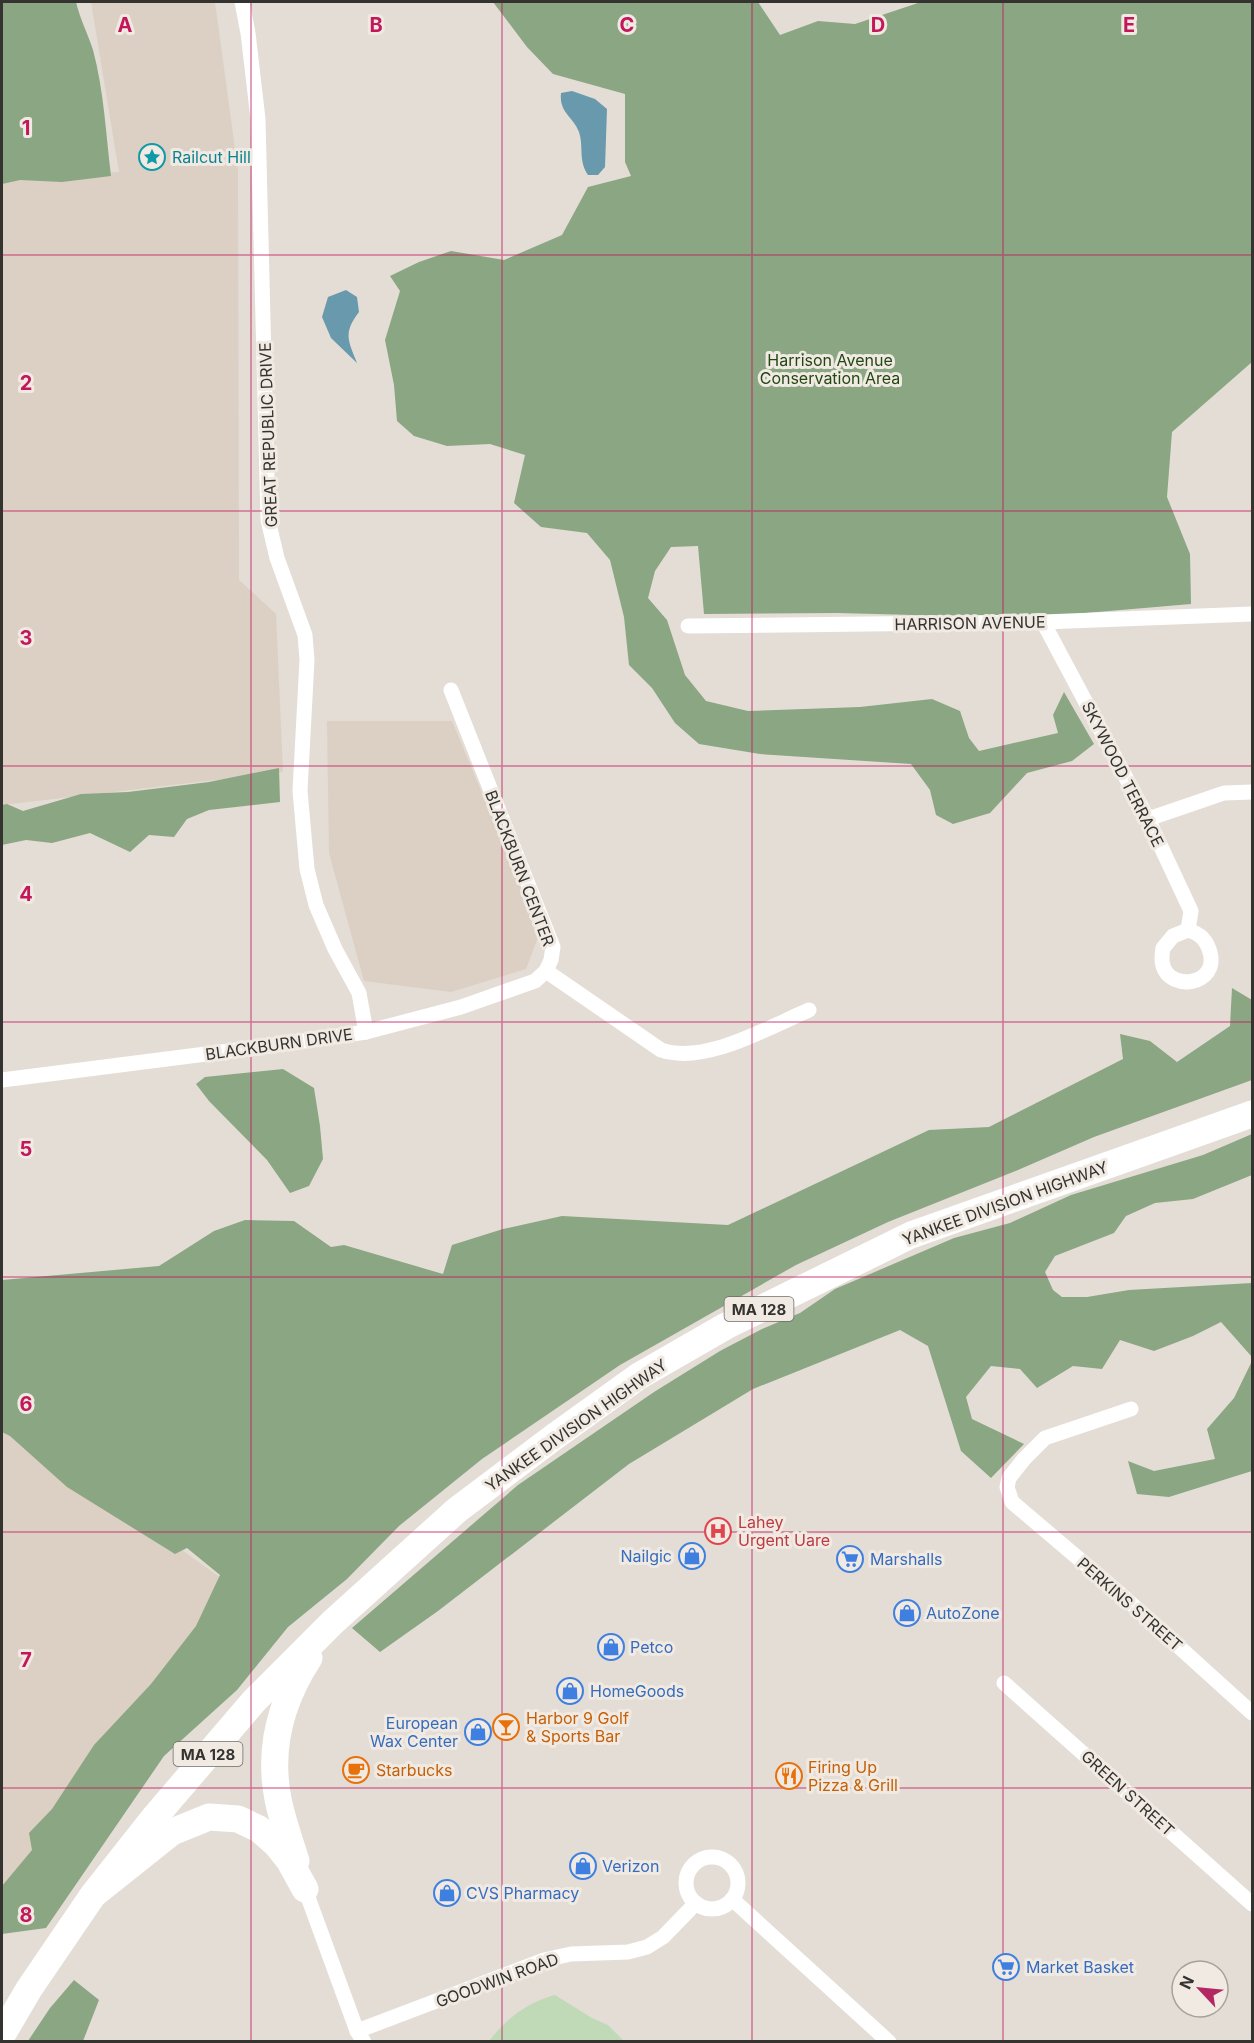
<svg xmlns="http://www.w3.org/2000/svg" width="1254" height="2043" font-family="Inter,sans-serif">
<rect width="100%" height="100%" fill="#e3ddd6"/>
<g fill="#dbd0c3">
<path d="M91,2H215L238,171L239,580L276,614L283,772L2,805V178L119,172Z"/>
<path d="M327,721H452L540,932L526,969L451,992L364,981L329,853Z"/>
<path d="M2,1421L232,1586L2,1902Z"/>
</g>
<path fill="#c0dab8" d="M555,1995L592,2018L608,2025L624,2041H489C506,2019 526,2003 555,1995Z"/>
<g fill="#8ba682">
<path d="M2,2H76C80,19 88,34 93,50C104,91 106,135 111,176L62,182L20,180L2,184Z"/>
<path d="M493,2H758L780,35L818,21L855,24L921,2H1252V362L1172,432L1167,497L1190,554L1191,604L1027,618L838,613L704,614L698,546L671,547L655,571L648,598L667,620L685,675L706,701L748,711L860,707L932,699L960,711L969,738L979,751L1058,733L1053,715L1064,692L1094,744L1072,761L1027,773L990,813L953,824L936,815L930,790L911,764L760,754L699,744L675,723L652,688L629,665L624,617L610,560L587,533L541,527L514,503L525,455L490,444L447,446L414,436L397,421L394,385L385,340L400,291L390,276L419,262L451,251L504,260L562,235L588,187L631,176L625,162V94L553,74L527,47Z"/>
<path d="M279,768L280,802L209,810L187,819L174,837L149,835L130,852L90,833L52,843L26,840L2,845V805L7,804L23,811L81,794L128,792L209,782Z"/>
<path d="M1232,988L1252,1000V1080L1094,1137L1018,1170L888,1222L796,1265L620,1365L482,1459L399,1526L347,1579L288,1627L237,1690L164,1756L46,1928L2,1934V1886L32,1850L29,1833L52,1809L94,1745L151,1684L196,1626L220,1575L187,1548L175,1554L67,1487L10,1436L2,1432V1280L159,1266L214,1231L245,1220L294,1221L331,1247L344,1245L443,1274L452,1245L503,1229L562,1216L728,1225L929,1130L989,1127L1123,1059L1120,1034L1150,1041L1177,1062L1230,1026Z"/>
<path d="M283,1069L314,1088L320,1126L323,1159L309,1186L290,1193L267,1160L209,1101L196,1084L205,1077Z"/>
<path d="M1252,1134V1175L1193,1199L1155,1203L1126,1216L1114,1233L1055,1256L1045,1272L1053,1290L1062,1297H1087L1129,1290L1252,1283V1357L1221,1322L1193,1336L1154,1351L1120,1340L1102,1369L1073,1366L1037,1388L1020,1369L991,1366L966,1397L972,1419L1024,1444L991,1478L961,1451L928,1346L900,1330L753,1389L629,1464L438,1611L380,1652L352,1628L518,1485L654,1392L720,1351L762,1329L800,1313L835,1289L954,1238L1010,1223L1071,1195L1203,1155Z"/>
<path d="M1252,1361V1471L1169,1497L1137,1494L1128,1461L1154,1471L1215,1459L1207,1429L1234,1398Z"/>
<path d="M74,1980L99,2000L83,2041H28L50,2008Z"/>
</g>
<g fill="#6899ac">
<path d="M572,91L595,99L607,109L605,167L598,175H588C578,160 584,148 579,132C573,116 559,113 561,93Z"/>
<path d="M346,290L357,297L359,312C343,333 348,340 357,363L331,338L322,317L328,297Z"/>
</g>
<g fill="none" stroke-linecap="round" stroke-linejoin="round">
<g stroke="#fff" stroke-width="15">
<path d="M242,2L248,33L258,119L268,520L277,558L305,635L307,660L300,791L307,869L316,905L335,949L359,993L366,1032"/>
<path d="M1043,622L1148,819L1191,911L1188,930"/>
<path d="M688,626L1043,622L1252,614"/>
<path d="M1148,819L1224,793L1252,792"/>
<path d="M1188,930C1200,934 1206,939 1210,952C1219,985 1171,992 1163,966C1161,960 1162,954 1163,948L1173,936Z"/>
<path d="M546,971L661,1050C705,1065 769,1027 809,1010"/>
<path d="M2,1080L269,1046L366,1032L461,1007L535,981L546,971L551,960L553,947L451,690"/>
<path d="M1131,1409L1045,1438L1024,1459L1009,1478L1007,1487L1012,1502L1125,1598L1252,1713"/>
<path d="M1004,1683L1252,1904"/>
<circle cx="712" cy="1883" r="26"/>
<path d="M305,1889L357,2031L364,2042"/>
<path d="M732,1899L889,2042"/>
<path d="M357,2031L544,1960L571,1954L628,1952L647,1947L663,1937L696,1903"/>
</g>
<g stroke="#fff" stroke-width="27">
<path d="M296,1861C290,1841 282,1820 278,1799C268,1748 281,1701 309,1658"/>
<path d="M93,1895L153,1819L254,1701L333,1622L457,1510L554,1437L639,1376L726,1326L911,1235L1252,1114"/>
<path d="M2,2035L29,1989L93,1895L172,1832L209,1817L238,1819L259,1829L277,1845L289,1860L305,1889"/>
</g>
</g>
<path fill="none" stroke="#c2185b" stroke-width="1.5" stroke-opacity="0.55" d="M251,2V2042M502,2V2042M752,2V2042M1003,2V2042M2,255H1252M2,511H1252M2,766H1252M2,1022H1252M2,1277H1252M2,1532H1252M2,1788H1252"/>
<defs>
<symbol id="sight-ring" viewBox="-11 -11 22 22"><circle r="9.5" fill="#f0eae3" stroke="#0f9aa8" stroke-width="1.5"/><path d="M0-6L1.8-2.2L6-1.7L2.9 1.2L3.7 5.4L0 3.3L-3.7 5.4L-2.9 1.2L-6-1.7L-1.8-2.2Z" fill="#0f9aa8"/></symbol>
<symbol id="hospital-ring" viewBox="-11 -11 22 22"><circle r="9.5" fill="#f0eae3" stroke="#e0444e" stroke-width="1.5"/><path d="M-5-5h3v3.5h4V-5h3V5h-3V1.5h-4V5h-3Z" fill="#e0444e"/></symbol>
<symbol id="shop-ring" viewBox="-11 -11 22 22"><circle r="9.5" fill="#f0eae3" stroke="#3f7fe0" stroke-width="1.5"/><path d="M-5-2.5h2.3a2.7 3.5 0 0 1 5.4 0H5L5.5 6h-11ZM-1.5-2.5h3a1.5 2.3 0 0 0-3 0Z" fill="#3f7fe0"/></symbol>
<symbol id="supermarket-ring" viewBox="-11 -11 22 22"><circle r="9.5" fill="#f0eae3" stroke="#3f7fe0" stroke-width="1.5"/><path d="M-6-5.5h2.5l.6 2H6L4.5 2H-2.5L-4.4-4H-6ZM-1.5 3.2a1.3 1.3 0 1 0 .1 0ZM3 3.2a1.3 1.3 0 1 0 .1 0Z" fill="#3f7fe0"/></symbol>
<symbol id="bar-ring" viewBox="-11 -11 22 22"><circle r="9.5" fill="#f0eae3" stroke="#e8710a" stroke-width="1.5"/><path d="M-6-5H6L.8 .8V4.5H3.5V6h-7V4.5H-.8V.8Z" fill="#e8710a"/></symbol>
<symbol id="cafe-ring" viewBox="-11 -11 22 22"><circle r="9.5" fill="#f0eae3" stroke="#e8710a" stroke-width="1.5"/><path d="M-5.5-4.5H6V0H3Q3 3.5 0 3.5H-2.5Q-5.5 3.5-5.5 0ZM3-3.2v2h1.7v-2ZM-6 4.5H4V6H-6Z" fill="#e8710a"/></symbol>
<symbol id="restaurant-ring" viewBox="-11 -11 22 22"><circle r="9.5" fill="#f0eae3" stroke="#e8710a" stroke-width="1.5"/><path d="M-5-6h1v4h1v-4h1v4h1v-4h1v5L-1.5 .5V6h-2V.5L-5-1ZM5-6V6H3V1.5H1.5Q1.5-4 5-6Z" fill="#e8710a"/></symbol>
</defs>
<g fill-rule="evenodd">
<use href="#sight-ring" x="137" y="142" width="30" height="30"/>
<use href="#hospital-ring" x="703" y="1516" width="30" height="30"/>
<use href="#shop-ring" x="677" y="1541" width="30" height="30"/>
<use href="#supermarket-ring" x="835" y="1544" width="30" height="30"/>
<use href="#shop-ring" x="892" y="1598" width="30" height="30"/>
<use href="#shop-ring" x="596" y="1632" width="30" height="30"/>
<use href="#shop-ring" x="555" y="1676" width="30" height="30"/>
<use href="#bar-ring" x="491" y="1712" width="30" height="30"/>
<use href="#shop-ring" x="463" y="1717" width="30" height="30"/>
<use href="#cafe-ring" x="341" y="1755" width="30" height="30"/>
<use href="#restaurant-ring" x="774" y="1761" width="30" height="30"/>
<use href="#shop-ring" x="568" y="1851" width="30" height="30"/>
<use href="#shop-ring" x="432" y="1878" width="30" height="30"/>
<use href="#supermarket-ring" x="991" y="1952" width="30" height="30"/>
</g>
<g text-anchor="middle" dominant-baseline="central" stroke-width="6" stroke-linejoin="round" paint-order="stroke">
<g fill="#f0eae3" stroke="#6d6a66" stroke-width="1.5">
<rect x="724.5" y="1297" width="69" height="24" rx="4.5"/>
<rect x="173.5" y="1742" width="69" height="24" rx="4.5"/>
</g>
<g font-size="15" font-weight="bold" fill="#353330">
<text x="759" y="1309">MA 128</text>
<text x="208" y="1754">MA 128</text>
</g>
<g font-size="16" fill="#0d838f" stroke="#f0eae3" text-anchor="start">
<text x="172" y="157">Railcut Hill</text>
</g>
<g font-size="16" fill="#234713" stroke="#f0eae3">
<text x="830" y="360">Harrison Avenue<tspan x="830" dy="18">Conservation Area</tspan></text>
</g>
<g font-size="16" fill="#353330" stroke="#f0eae3">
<text transform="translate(268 435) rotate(-92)">GREAT REPUBLIC DRIVE</text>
<text transform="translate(970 623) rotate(-1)">HARRISON AVENUE</text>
<text transform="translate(1123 774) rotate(63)">SKYWOOD TERRACE</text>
<text transform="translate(520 868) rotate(69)">BLACKBURN CENTER</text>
<text transform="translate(279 1044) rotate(-8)">BLACKBURN DRIVE</text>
<text transform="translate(1005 1203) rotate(-20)">YANKEE DIVISION HIGHWAY</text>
<text transform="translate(576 1425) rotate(-35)">YANKEE DIVISION HIGHWAY</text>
<text transform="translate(1130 1604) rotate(41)">PERKINS STREET</text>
<text transform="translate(1128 1793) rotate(42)">GREEN STREET</text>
<text transform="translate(497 1980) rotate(-20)">GOODWIN ROAD</text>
</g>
<g font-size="16" fill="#be3a42" stroke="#f0eae3" text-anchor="start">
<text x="738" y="1522">Lahey<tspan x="738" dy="18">Urgent Uare</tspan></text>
</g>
<g font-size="16" fill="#366cbe" stroke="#f0eae3" text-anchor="start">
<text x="672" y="1556" text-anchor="end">Nailgic</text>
<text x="870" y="1559">Marshalls</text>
<text x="926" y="1613">AutoZone</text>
<text x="630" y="1647">Petco</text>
<text x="590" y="1691">HomeGoods</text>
<text x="458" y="1723" text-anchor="end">European<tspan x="458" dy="18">Wax Center</tspan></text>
<text x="602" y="1866">Verizon</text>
<text x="466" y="1893">CVS Pharmacy</text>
<text x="1026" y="1967">Market Basket</text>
</g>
<g font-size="16" fill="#c56008" stroke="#f0eae3" text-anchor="start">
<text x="526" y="1718">Harbor 9 Golf<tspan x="526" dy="18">&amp; Sports Bar</tspan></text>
<text x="808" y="1767">Firing Up<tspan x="808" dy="18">Pizza &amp; Grill</tspan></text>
<text x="376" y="1770">Starbucks</text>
</g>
</g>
<g font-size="20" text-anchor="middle" font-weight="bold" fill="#c2185b" stroke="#f0eae3" stroke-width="6" stroke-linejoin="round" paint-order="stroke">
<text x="125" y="32">A</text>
<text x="376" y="32">B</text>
<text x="627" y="32">C</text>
<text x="878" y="32">D</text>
<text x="1129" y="32">E</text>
<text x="26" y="135">1</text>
<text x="26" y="390">2</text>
<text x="26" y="645">3</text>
<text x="26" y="901">4</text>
<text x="26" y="1156">5</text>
<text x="26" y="1411">6</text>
<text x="26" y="1667">7</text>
<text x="26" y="1922">8</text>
</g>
<rect width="1254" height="2043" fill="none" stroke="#353330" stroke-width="6"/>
<g transform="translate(1200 1989) rotate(296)"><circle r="28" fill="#f0eae3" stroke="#a5a19b" stroke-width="1.5"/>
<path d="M0-4.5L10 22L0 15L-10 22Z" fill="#b32762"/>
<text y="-9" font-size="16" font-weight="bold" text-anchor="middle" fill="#353330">N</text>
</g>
</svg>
